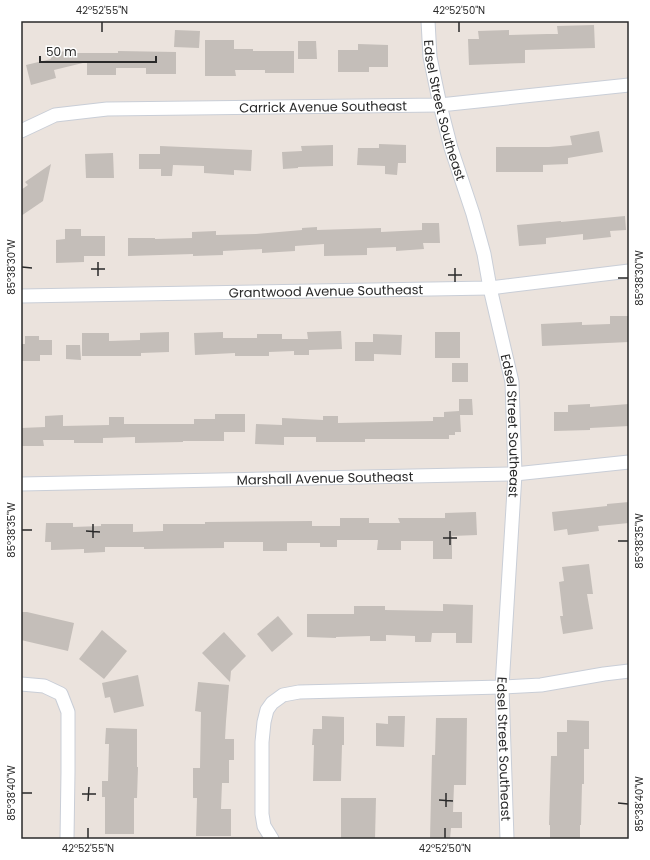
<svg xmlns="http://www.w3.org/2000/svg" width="650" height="860" font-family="Poppins,sans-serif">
<rect width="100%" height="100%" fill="#ebe3dd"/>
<g fill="#c4beb9">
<path d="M594,25L595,48L525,50V63L469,65L468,39H479L478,31L509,30V35L547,34H558L557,26Z"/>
<path d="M175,30L200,31L199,48L174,47Z"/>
<path d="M205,40H234V49H253V51H294V73H265V70H235L236,76H205Z"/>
<path d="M298,41H316L317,59H298Z"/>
<path d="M358,44L388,45V67H369V72H338V50H358Z"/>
<path d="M68,50L69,53H118V51L176,52V74H146V68H116V75H87V62L54,70L56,78L31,85L26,65L51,59L50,55Z"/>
<path d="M599,131L603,152L568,158V164L543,165V172H496V147H549L572,145L570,136Z"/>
<path d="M379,144L406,145V163H398L397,175L385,174V166L357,165L358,148H379Z"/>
<path d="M333,145V166L298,167V168L283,169L282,152L302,151L301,146Z"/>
<path d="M160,146L252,150L251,171L234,170V175L204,173V166L173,165L172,176H161V169H139V154H160Z"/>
<path d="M113,153L114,178H86L85,154Z"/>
<path d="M51,164L43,201L21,216V190L28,185L25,182Z"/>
<path d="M625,216L626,230L610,231L611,237L583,240V234L546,238V244L519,246L517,225L561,221V222Z"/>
<path d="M422,223H439L440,243H423L424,249L396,251V247L367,248V255L324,256V244L295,246V251L262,253V249L223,251V255L193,256V254L128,256V238H155V239L192,238V232L216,231V235L256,234L302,230V228L317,227V230L381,228V232L422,230Z"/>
<path d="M65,229H81V236H105V256H84V262L56,263V240L65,239Z"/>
<path d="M610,316H629V342L542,346L541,324L582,322V325L610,324Z"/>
<path d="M341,331L342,349L309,350V355H294V351L269,352V356H235V353L195,355L194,333L223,332V338H257V334H282V339H308L307,332Z"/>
<path d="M169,332V352L141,353V356H82V333H109V341L140,340V333Z"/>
<rect x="435" y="332" width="25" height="26"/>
<path d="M373,334L402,335L401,355L374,354V361H355V342H373Z"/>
<path d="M25,336H39V340H52V355H40V361H21V344H25Z"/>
<path d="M66,345H80L81,360L66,359Z"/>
<rect x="452" y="363" width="16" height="19"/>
<path d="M459,399H472L473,415H460L461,432H455V435H449V439H365V442H316V437H284V445L255,444L256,424L282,425V418L323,420V416H338V423L433,421V417H444V412L459,411Z"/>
<path d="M590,404V407L629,404V426L590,428V430L554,431V412H568V405Z"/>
<path d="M215,414H245V432H224V441H183V442L135,443V437L103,438V443H74V440H43L44,446H21V428L45,427V416L63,415V426L109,425V417H124V424H194V419H215Z"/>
<path d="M629,502V523L598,526L599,531L568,535L567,529L554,531L552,512L607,506V504Z"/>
<path d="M476,512L477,535L452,536V559H433V541H401V550H377L378,540H337V547H320V543H287V551H263V542H224V548L144,549V547H105V552L84,553V549L51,550V542H45L46,523H73V527L101,526V524H133V532L163,531V524H205V522L312,521V526H340V518H369V523H400L398,518H445V513Z"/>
<path d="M589,564L593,594H587L593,629L563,634L560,616H563L559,582L564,581L562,567Z"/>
<path d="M443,604L473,605L472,643H456V633H432L431,642H415V636L386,635V641H370V636L336,637V638L307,637V614H354V606H385V610L443,611Z"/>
<path d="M21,612H27L74,623L68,651L21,640Z"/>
<path d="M278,616L293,634L272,652L257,634Z"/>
<path d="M102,630L127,651L104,679L79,659Z"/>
<path d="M224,632L246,656L231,671L230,682L202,653Z"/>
<path d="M138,675L144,706L114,713L110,697L105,698L102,683Z"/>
<path d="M198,682L229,685L226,721L225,739H234V760H229V783H222L221,809H231V836H196L197,798H193V768H200L201,712L195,711Z"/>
<path d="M322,716L344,717V745H342L341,781H313L314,745H312L313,729H322Z"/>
<path d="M388,716H405L404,747L376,746V723L388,724Z"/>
<path d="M436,718H467L466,785H454L453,812H462V828H451L450,839H430L432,755H435Z"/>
<path d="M567,720L589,721V749H584V784H582L581,825H580V839H550V825H549L551,756H557V732H567Z"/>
<path d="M106,728L137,729V767H138L137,798H134V834H105V797H102V781H108L109,744H105Z"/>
<path d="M341,798H376L375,839H341Z"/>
</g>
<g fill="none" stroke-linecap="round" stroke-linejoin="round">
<defs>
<g id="minor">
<path id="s1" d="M428,21L430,57L440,105L451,148L473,214L484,254L490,288L512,382L515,474L502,687L507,839"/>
<path id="s2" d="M21,131L55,115L107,109L440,105L629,85"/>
<path id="s3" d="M21,296L490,288L629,271"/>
<path id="s4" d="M21,484L515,474L629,462"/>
<path d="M21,684L44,686L61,694L68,712V772L67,839"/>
<path d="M272,839L264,826L262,814V742L264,722L267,710L272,703L283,695L299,692L502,687L541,685L604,674L629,671"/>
</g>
</defs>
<use href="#minor" stroke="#c9ced7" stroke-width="15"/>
<use href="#minor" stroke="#fff" stroke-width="13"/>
</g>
<path fill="none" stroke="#2a2a2a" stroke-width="1.5" d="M102,32V22M459,32V22M22,267L32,268M91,269H105M448,275H462M98,276V262M618,278H628M455,282V268M22,530H32M86,531L100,532M93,538V524M443,538H457M618,541H628M450,545V531M22,793H32M82,794H96M439,800L453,801M88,801L89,787M618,803L628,804M446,807V793M88,838V828M445,838V828"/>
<g text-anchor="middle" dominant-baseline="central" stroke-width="3" stroke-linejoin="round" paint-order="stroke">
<g font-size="13" fill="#2a2a2a" stroke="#fff">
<text stroke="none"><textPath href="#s2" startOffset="306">Carrick Avenue Southeast</textPath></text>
<text stroke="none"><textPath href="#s1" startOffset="91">Edsel Street Southeast</textPath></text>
<text stroke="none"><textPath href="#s3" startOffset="305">Grantwood Avenue Southeast</textPath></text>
<text stroke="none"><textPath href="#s1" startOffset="415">Edsel Street Southeast</textPath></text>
<text stroke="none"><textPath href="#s4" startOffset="304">Marshall Avenue Southeast</textPath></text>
<text stroke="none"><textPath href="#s1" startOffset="739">Edsel Street Southeast</textPath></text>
</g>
</g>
<rect width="650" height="860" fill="none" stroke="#ffffff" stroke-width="44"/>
<path d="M40 56v6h116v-6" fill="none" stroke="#2a2a2a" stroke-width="2"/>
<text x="46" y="56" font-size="12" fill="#2a2a2a" stroke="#ffffff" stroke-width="3" paint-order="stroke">50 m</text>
<rect x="22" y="22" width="606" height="816" fill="none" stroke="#2a2a2a" stroke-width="1.5"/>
<g font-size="10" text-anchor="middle" fill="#2a2a2a">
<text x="102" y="14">42°52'55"N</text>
<text x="459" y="14">42°52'50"N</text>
<text transform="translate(11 267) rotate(-90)" y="4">85°38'30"W</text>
<text transform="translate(639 278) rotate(-90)" y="4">85°38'30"W</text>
<text transform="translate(11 530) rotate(-90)" y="4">85°38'35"W</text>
<text transform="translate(639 541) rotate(-90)" y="4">85°38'35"W</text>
<text transform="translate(11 793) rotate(-90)" y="4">85°38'40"W</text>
<text transform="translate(639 804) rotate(-90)" y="4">85°38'40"W</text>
<text x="88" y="852">42°52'55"N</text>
<text x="445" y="852">42°52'50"N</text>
</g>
</svg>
